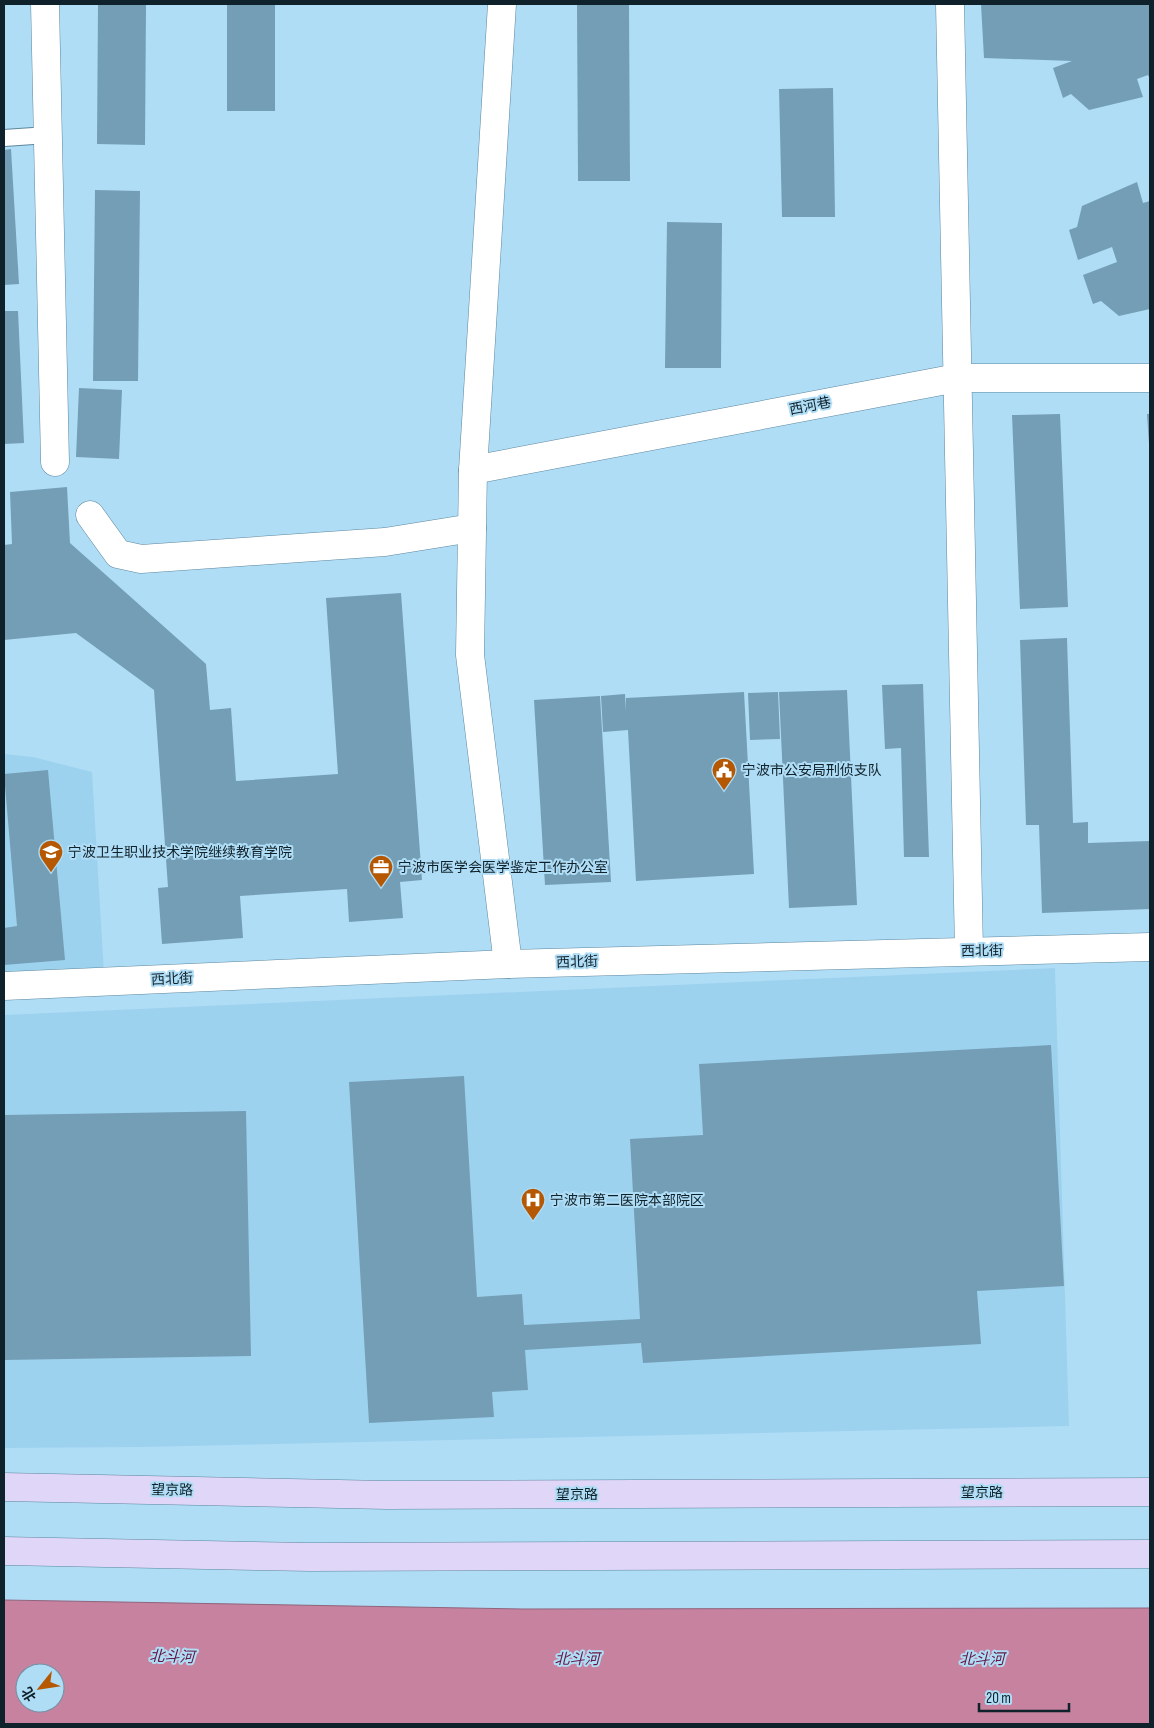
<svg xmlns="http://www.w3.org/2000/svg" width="1154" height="1728" font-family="'Sofia Sans Condensed','Noto Sans SC',sans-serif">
<rect width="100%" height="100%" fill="#b0ddf6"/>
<g fill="#9dd2ef">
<path d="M4,754L33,757L92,772L104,973L4,975Z"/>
<path d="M1055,968L1069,1426L143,1447L4,1448V1015Z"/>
</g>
<path fill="#c6829f" stroke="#8f657c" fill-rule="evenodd" d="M4,1600L523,1609L1150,1608V1724H4ZM25,1673H55V1703H25Z"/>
<g fill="#739eb6">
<path d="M98,4H146L145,145L97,144Z"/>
<rect x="227" y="4" width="48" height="107"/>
<path d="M577,4H629L630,181H578Z"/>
<path d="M981,4H1150V79L1148,75L1137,79L1143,97L1089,110L1071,94L1063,98L1053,68L1072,61L984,58Z"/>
<path d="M833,88L835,217H782L779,89Z"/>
<path d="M11,149L19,284L4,285V150Z"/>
<path d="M1137,182L1143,203L1150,201V309L1119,316L1101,301L1093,304L1083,275L1117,262L1112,247L1078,260L1069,230L1077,227L1082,206Z"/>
<path d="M95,190L140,191L138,381H93Z"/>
<path d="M667,222L722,223L721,368H665Z"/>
<path d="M4,311H18L24,443L4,444Z"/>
<path d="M79,388L122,390L119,459L76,457Z"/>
<path d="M1060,414L1068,607L1020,609L1012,415Z"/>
<path d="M1147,414H1150V444H1149Z"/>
<path d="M67,487L70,543L206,664L210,710L231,708L236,781L338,774L326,598L401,593L422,880L400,882L403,918L349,922L347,889L240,896L243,938L162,944L158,888L168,887L154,690L76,633L4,640V545L12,544L10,492Z"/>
<path d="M1067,638L1073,823L1088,822V843L1150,841V909L1042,913L1039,825H1026L1020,640Z"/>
<path d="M923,684L929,857H904L901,748L885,749L882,685Z"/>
<path d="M847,690L857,905L789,908L779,692Z"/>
<path d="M744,692L754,874L636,881L628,730L603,732L601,696L625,694L626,711V698Z"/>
<path d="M778,692L780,739L750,740L748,693Z"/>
<path d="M600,696L611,882L545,885L534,700Z"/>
<path d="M48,770L65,960L4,965V928L17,926L4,774Z"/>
<path d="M1051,1045L1064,1286L977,1291L981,1344L643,1363L641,1343L525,1350L528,1390L492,1392L494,1417L369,1423L349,1082L464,1076L477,1297L522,1294L524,1325L640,1319L630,1139L703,1135L699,1064Z"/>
<path d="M246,1111L251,1356L4,1360V1115Z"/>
</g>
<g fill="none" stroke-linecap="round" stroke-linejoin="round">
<defs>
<path id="lane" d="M4,138L48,135"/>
<g id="street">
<path d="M45,4L55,462"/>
<path d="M502,4L473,470L470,655L508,964"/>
<path d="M950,4L969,951"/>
<path d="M473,470L957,378H1150"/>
<path d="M90,515L118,554L141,559L385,542L472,528"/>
<path d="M4,986L508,964L1150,947"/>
</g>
<g id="secondary">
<path d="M4,1487L387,1495L1150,1492"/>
<path d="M4,1551L310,1557L1150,1554"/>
</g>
</defs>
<use href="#lane" stroke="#5c879e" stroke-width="18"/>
<use href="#street" stroke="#5c879e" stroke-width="29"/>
<use href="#secondary" stroke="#5c879e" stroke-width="29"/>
<use href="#lane" stroke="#fff" stroke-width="16"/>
<use href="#street" stroke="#fff" stroke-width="28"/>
<use href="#secondary" stroke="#dfd6f8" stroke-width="28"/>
</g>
<defs>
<symbol id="civic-pin" viewBox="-11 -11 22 30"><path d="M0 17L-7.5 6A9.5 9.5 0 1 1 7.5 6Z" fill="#b55801" stroke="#b0ddf6"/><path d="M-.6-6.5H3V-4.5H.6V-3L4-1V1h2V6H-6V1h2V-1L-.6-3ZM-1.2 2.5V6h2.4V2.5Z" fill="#fff"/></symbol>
<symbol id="university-pin" viewBox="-11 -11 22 30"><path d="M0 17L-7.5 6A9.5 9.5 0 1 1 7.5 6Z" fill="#b55801" stroke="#b0ddf6"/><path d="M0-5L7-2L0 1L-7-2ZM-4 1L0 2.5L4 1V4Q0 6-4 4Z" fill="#fff"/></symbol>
<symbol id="office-pin" viewBox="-11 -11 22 30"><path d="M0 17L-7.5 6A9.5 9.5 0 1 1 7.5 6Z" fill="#b55801" stroke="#b0ddf6"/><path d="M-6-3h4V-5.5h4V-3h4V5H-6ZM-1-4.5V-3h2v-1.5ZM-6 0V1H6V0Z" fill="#fff"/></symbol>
<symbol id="hospital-pin" viewBox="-11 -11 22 30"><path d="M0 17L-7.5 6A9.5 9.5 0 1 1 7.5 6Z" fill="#b55801" stroke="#b0ddf6"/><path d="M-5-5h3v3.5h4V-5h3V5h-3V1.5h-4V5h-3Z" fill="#fff"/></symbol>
</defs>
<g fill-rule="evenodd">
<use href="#civic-pin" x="710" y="756" width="28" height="38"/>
<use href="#university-pin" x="37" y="838" width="28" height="38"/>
<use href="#office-pin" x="367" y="853" width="28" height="38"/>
<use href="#hospital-pin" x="519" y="1186" width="28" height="38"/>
</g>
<g text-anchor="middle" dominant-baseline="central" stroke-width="4" stroke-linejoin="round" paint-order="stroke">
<g font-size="14" fill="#0f212a" stroke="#b0ddf6">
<text transform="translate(810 406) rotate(-11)">西河巷</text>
<text transform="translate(982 951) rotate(-1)">西北街</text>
<text transform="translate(577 962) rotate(-2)">西北街</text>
<text transform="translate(172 979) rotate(-3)">西北街</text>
<text transform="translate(172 1490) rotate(1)">望京路</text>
<text x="982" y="1492">望京路</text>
<text x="577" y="1494">望京路</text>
</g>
<g font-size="14" fill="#0f212a" stroke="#b0ddf6" text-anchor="start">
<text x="742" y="770">宁波市公安局刑侦支队</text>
<text x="68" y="852">宁波卫生职业技术学院继续教育学院</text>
<text x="398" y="867">宁波市医学会医学鉴定工作办公室</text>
<text x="550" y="1200">宁波市第二医院本部院区</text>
</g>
<g font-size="15" font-style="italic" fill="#651440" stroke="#b0ddf6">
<text transform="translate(172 1657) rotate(2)">北斗河</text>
<text x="577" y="1659">北斗河</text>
<text x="982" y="1659">北斗河</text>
</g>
</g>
<rect width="1154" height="1728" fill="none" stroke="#0f212a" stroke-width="10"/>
<g transform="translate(40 1688) rotate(240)"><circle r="24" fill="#b0ddf6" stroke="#7092a4"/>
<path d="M0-4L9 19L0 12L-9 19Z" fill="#b55801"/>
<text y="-8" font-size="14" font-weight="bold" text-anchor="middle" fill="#0f212a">北</text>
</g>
<path d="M979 1703v8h90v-8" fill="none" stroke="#0f212a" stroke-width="2.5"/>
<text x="986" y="1703" font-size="15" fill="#0f212a" stroke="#b0ddf6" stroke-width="4" paint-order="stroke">20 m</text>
</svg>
